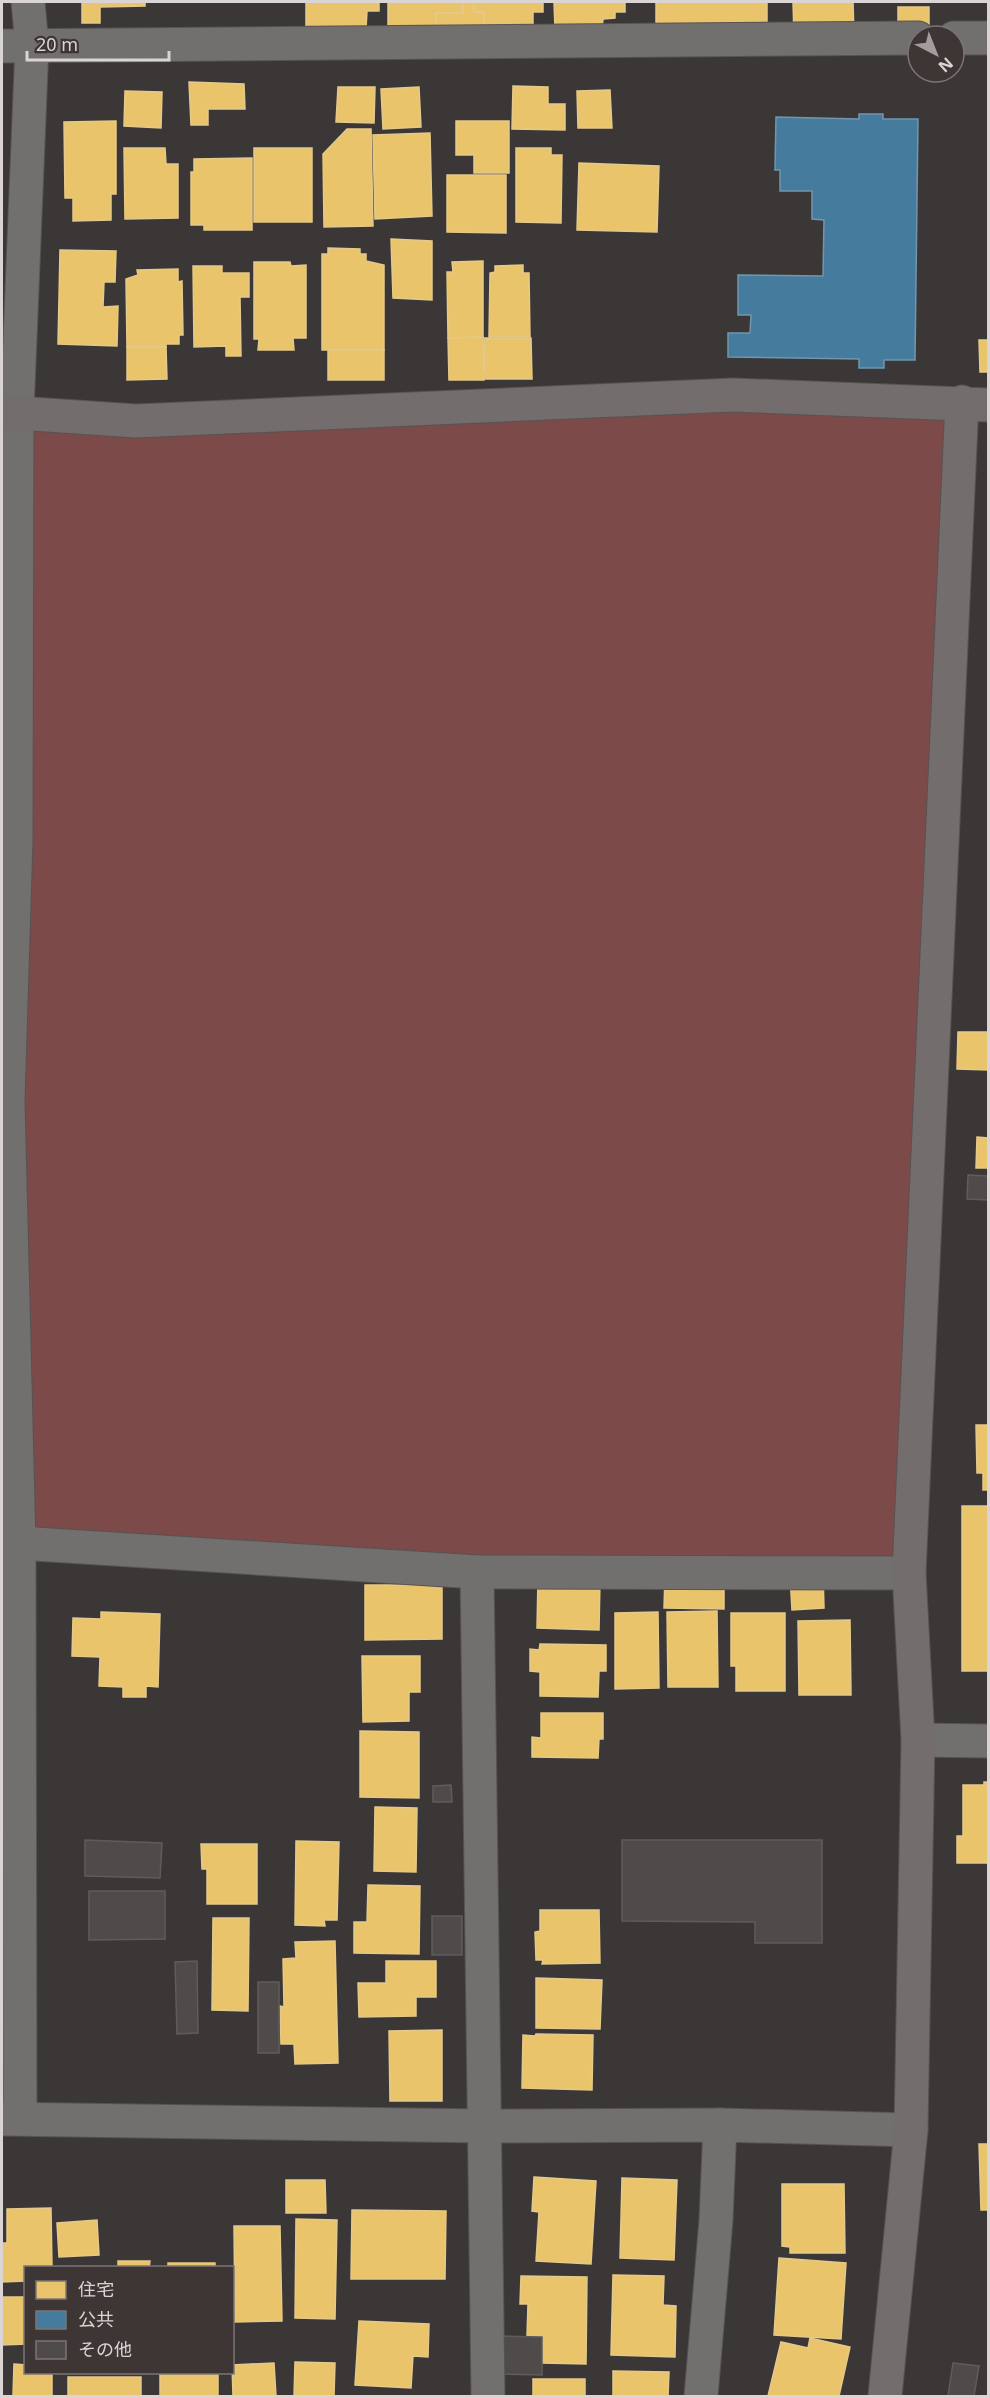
<svg xmlns="http://www.w3.org/2000/svg" width="990" height="2398" font-family="'Noto Sans','Noto Sans JP',sans-serif">
<rect width="100%" height="100%" fill="#3c3737"/>
<path fill="#7c4a49" d="M962,402L909,1573L19,1543L17,412Z"/>
<g fill="#e9c46a" stroke="#e4c98a" stroke-width="1.5">
<path d="M82,2H145V6L100,7V23H82Z"/>
<path d="M306,2H379V11H367L366,29H306Z"/>
<path d="M388,2H463V13H436V39L388,35Z"/>
<path d="M463,2H474V12H484V39H436V13H463Z"/>
<path d="M474,2H543V12H533V36L484,30V12H474Z"/>
<path d="M554,2H625V12H615V18L603,19L602,29H555Z"/>
<rect x="656" y="2" width="111" height="26"/>
<path d="M793,2H853L854,35L794,36Z"/>
<path d="M898,7H929V36L898,37Z"/>
<path d="M189,82L244,84L245,109H208V125H191Z"/>
<path d="M513,86L548,87V104H565V130L512,129Z"/>
<path d="M338,87H375L374,123L336,122Z"/>
<path d="M419,87L421,127L383,129L381,89Z"/>
<path d="M610,90L612,128H578L577,91Z"/>
<path d="M125,91L162,92L161,128L124,126Z"/>
<path d="M116,121V194H111V220L73,221V198H65L64,122Z"/>
<path d="M456,121H509V173H474V155H456Z"/>
<path d="M347,129H371L373,226L324,227L323,154Z"/>
<path d="M430,133L432,216L375,219L373,135Z"/>
<path d="M124,148H165L166,164H178V218L125,219Z"/>
<rect x="254" y="148" width="58" height="74"/>
<path d="M516,148H551V155H562L561,223L516,222Z"/>
<path d="M252,158V230H204V225H191V172H194V159Z"/>
<path d="M579,163L659,166L657,232L577,230Z"/>
<path d="M447,175H506V233L447,232Z"/>
<path d="M391,239L432,241V300L393,298Z"/>
<path d="M328,248L360,249V254H366V261L384,265V350H322V254H328Z"/>
<path d="M60,250L116,251L115,282H104L103,307L118,306L117,346L58,344Z"/>
<path d="M483,261V337L448,338L447,272H453L452,262Z"/>
<path d="M254,262H290L291,266L306,265V338H293L294,350H258L259,339H254Z"/>
<path d="M523,265V273H529L530,337H489L490,273L495,272V266Z"/>
<path d="M193,266H222V273H249V297H240L241,356H226V346L194,347Z"/>
<path d="M178,269V282L182,281L183,335H179V344H166V347H127L126,279L138,275L137,270Z"/>
<path d="M483,337L484,380H449L448,338Z"/>
<path d="M484,338H531L532,379H485Z"/>
<path d="M979,340H988V372H980Z"/>
<path d="M127,347H166L167,379L127,380Z"/>
<rect x="328" y="350" width="56" height="30"/>
<path d="M958,1032H988V1070L957,1069Z"/>
<path d="M977,1137L988,1138V1168H976Z"/>
<path d="M976,1425H988V1490H983V1473H977Z"/>
<rect x="962" y="1506" width="26" height="165"/>
<path d="M823,1573L824,1608L792,1610L790,1575Z"/>
<path d="M665,1575H724V1609L664,1608Z"/>
<path d="M538,1579L600,1581L599,1630L537,1628Z"/>
<path d="M365,1585H442V1639L365,1640Z"/>
<path d="M717,1611L718,1687H668L667,1612Z"/>
<path d="M101,1612L160,1614L158,1687L146,1686V1697H123V1687L99,1686L100,1657L72,1656L73,1618L101,1619Z"/>
<path d="M658,1612L659,1688L615,1689V1613Z"/>
<path d="M731,1613H785V1691H736V1666H731Z"/>
<path d="M850,1620L851,1695H799L798,1621Z"/>
<path d="M540,1644L606,1645V1671H599L598,1697L540,1696V1672L530,1671V1649L539,1650Z"/>
<path d="M362,1656H420V1692H409V1721L363,1722Z"/>
<path d="M541,1713H603V1739H599L598,1758L532,1757V1737L541,1738Z"/>
<path d="M360,1731L419,1732V1798L360,1797Z"/>
<path d="M984,1782H988V1863H957V1836H963V1785H984Z"/>
<path d="M375,1807L417,1808L416,1872L374,1871Z"/>
<path d="M296,1841L339,1842L337,1920H324L325,1926L295,1925Z"/>
<path d="M201,1844H257V1904H207V1869H202Z"/>
<path d="M368,1885L420,1886L419,1954L354,1953V1922H367Z"/>
<path d="M540,1910H599L600,1963L542,1964L543,1960H536L535,1932L540,1931Z"/>
<path d="M213,1918H249L248,2011L212,2010Z"/>
<path d="M335,1941L338,2063L295,2064L294,2044H281L280,2006L284,2007L283,1959L296,1958L295,1942Z"/>
<path d="M386,1961H436V1997H416V2016L359,2017L358,1983H386Z"/>
<path d="M536,1978L602,1980L600,2029L536,2028Z"/>
<path d="M442,2030V2101H390L389,2031Z"/>
<path d="M536,2034L593,2035L592,2090L522,2088L523,2035L535,2036Z"/>
<path d="M979,2144H988V2210H981Z"/>
<path d="M534,2177L596,2181L591,2264L536,2261L539,2212L532,2211Z"/>
<path d="M622,2178L677,2180L674,2260L620,2258Z"/>
<path d="M286,2180H325L326,2213H286Z"/>
<path d="M782,2184H844L845,2253H790V2247L782,2246Z"/>
<path d="M51,2208L52,2268H26V2281L2,2282V2243H7V2209Z"/>
<path d="M352,2210L446,2211L445,2279H351Z"/>
<path d="M296,2219L337,2220L335,2319L295,2318Z"/>
<path d="M97,2220L99,2255L59,2257L57,2223Z"/>
<path d="M234,2226H280L282,2321L235,2322Z"/>
<path d="M779,2258L846,2263L841,2339L774,2335Z"/>
<path d="M118,2261H150L149,2268H118Z"/>
<rect x="168" y="2263" width="47" height="5"/>
<path d="M613,2275L664,2276L663,2305L676,2306L675,2357L611,2355Z"/>
<path d="M521,2276L587,2277L586,2364L542,2363V2337L527,2336L528,2304H520Z"/>
<path d="M2,2297H26V2344L2,2345Z"/>
<path d="M359,2321L429,2324L428,2357L413,2356L411,2388L355,2385Z"/>
<path d="M810,2338L850,2347L839,2396H768L781,2342L808,2348Z"/>
<path d="M295,2362L335,2363L334,2396H294Z"/>
<path d="M274,2363L276,2396H233L232,2365Z"/>
<path d="M14,2364L26,2365V2372H52V2396H13Z"/>
<path d="M613,2371L669,2372L668,2396H613Z"/>
<rect x="160" y="2372" width="58" height="24"/>
<rect x="68" y="2377" width="73" height="19"/>
<rect x="533" y="2379" width="52" height="17"/>
</g>
<path fill="#457b9d" stroke="#7296ae" stroke-width="1.5" d="M859,114H883V119H918L915,360H884V368H859V359L728,357V333H750L751,315H738V275L823,276L824,220L812,219V191H780V170H775L776,117L859,119Z"/>
<g fill="#4f4b4b" stroke="#605c5c" stroke-width="1.5">
<path d="M968,1175L988,1176V1200L967,1199Z"/>
<path d="M451,1785L452,1802H433V1786Z"/>
<path d="M85,1840L162,1843L160,1878L85,1876Z"/>
<path d="M622,1840H822V1943H755V1922L622,1921Z"/>
<path d="M89,1891H165V1939L89,1940Z"/>
<rect x="432" y="1916" width="30" height="39"/>
<path d="M197,1961L198,2033L177,2034L175,1962Z"/>
<rect x="258" y="1982" width="21" height="71"/>
<path d="M503,2336L542,2337V2375L502,2374Z"/>
<path d="M953,2363L979,2366L974,2396H948Z"/>
</g>
<g fill="none" stroke-linecap="round" stroke-linejoin="round">
<defs>
<g id="street">
<path d="M954,38H988"/>
<path d="M2,46L918,38"/>
<path d="M19,1543L477,1572L909,1573"/>
<path d="M477,1572L488,2396"/>
<path d="M918,1740L988,1741"/>
<path d="M20,2118L19,1543L8,1101L16,839L17,412L32,45L28,2"/>
<path d="M2,2119L485,2126L720,2125L911,2130"/>
<path d="M701,2396L716,2220L720,2125"/>
</g>
<g id="secondary">
<path d="M2,412L136,421L733,395L988,405"/>
<path d="M885,2396L911,2130L918,1740L909,1573L962,402"/>
</g>
</defs>
<use href="#street" stroke="#575353" stroke-width="35"/>
<use href="#secondary" stroke="#575353" stroke-width="35"/>
<use href="#street" stroke="#726f6f" stroke-width="33"/>
<use href="#secondary" stroke="#736d6d" stroke-width="33"/>
</g>
<rect width="990" height="2398" fill="none" stroke="#dad5d4" stroke-width="6"/>
<rect x="24" y="2266" width="210" height="108" fill="#3e3535" stroke="#7c7575" stroke-width="1.5"/>
<rect x="36" y="2281" width="30" height="18" fill="#e9c46a" stroke="#7c7575" stroke-width="1.5"/>
<text x="78" y="2296" font-size="18" fill="#dad5d4">住宅</text>
<rect x="36" y="2311" width="30" height="18" fill="#457b9d" stroke="#7c7575" stroke-width="1.5"/>
<text x="78" y="2326" font-size="18" fill="#dad5d4">公共</text>
<rect x="36" y="2341" width="30" height="18" fill="#4f4b4b" stroke="#7c7575" stroke-width="1.5"/>
<text x="78" y="2356" font-size="18" fill="#dad5d4">その他</text>
<g transform="translate(936 54) rotate(138)"><circle r="28" fill="#3e3535" stroke="#7c7575" stroke-width="1.5"/>
<path d="M0-4.5L10 22L0 15L-10 22Z" fill="#a39e9d"/>
<text y="-9" font-size="16" font-weight="bold" text-anchor="middle" fill="#dad5d4">N</text>
</g>
<path d="M27 51v9h142v-9" fill="none" stroke="#dad5d4" stroke-width="3"/>
<text x="36" y="51" font-size="18" fill="#dad5d4" stroke="#3e3535" stroke-width="4.5" paint-order="stroke">20 m</text>
</svg>
